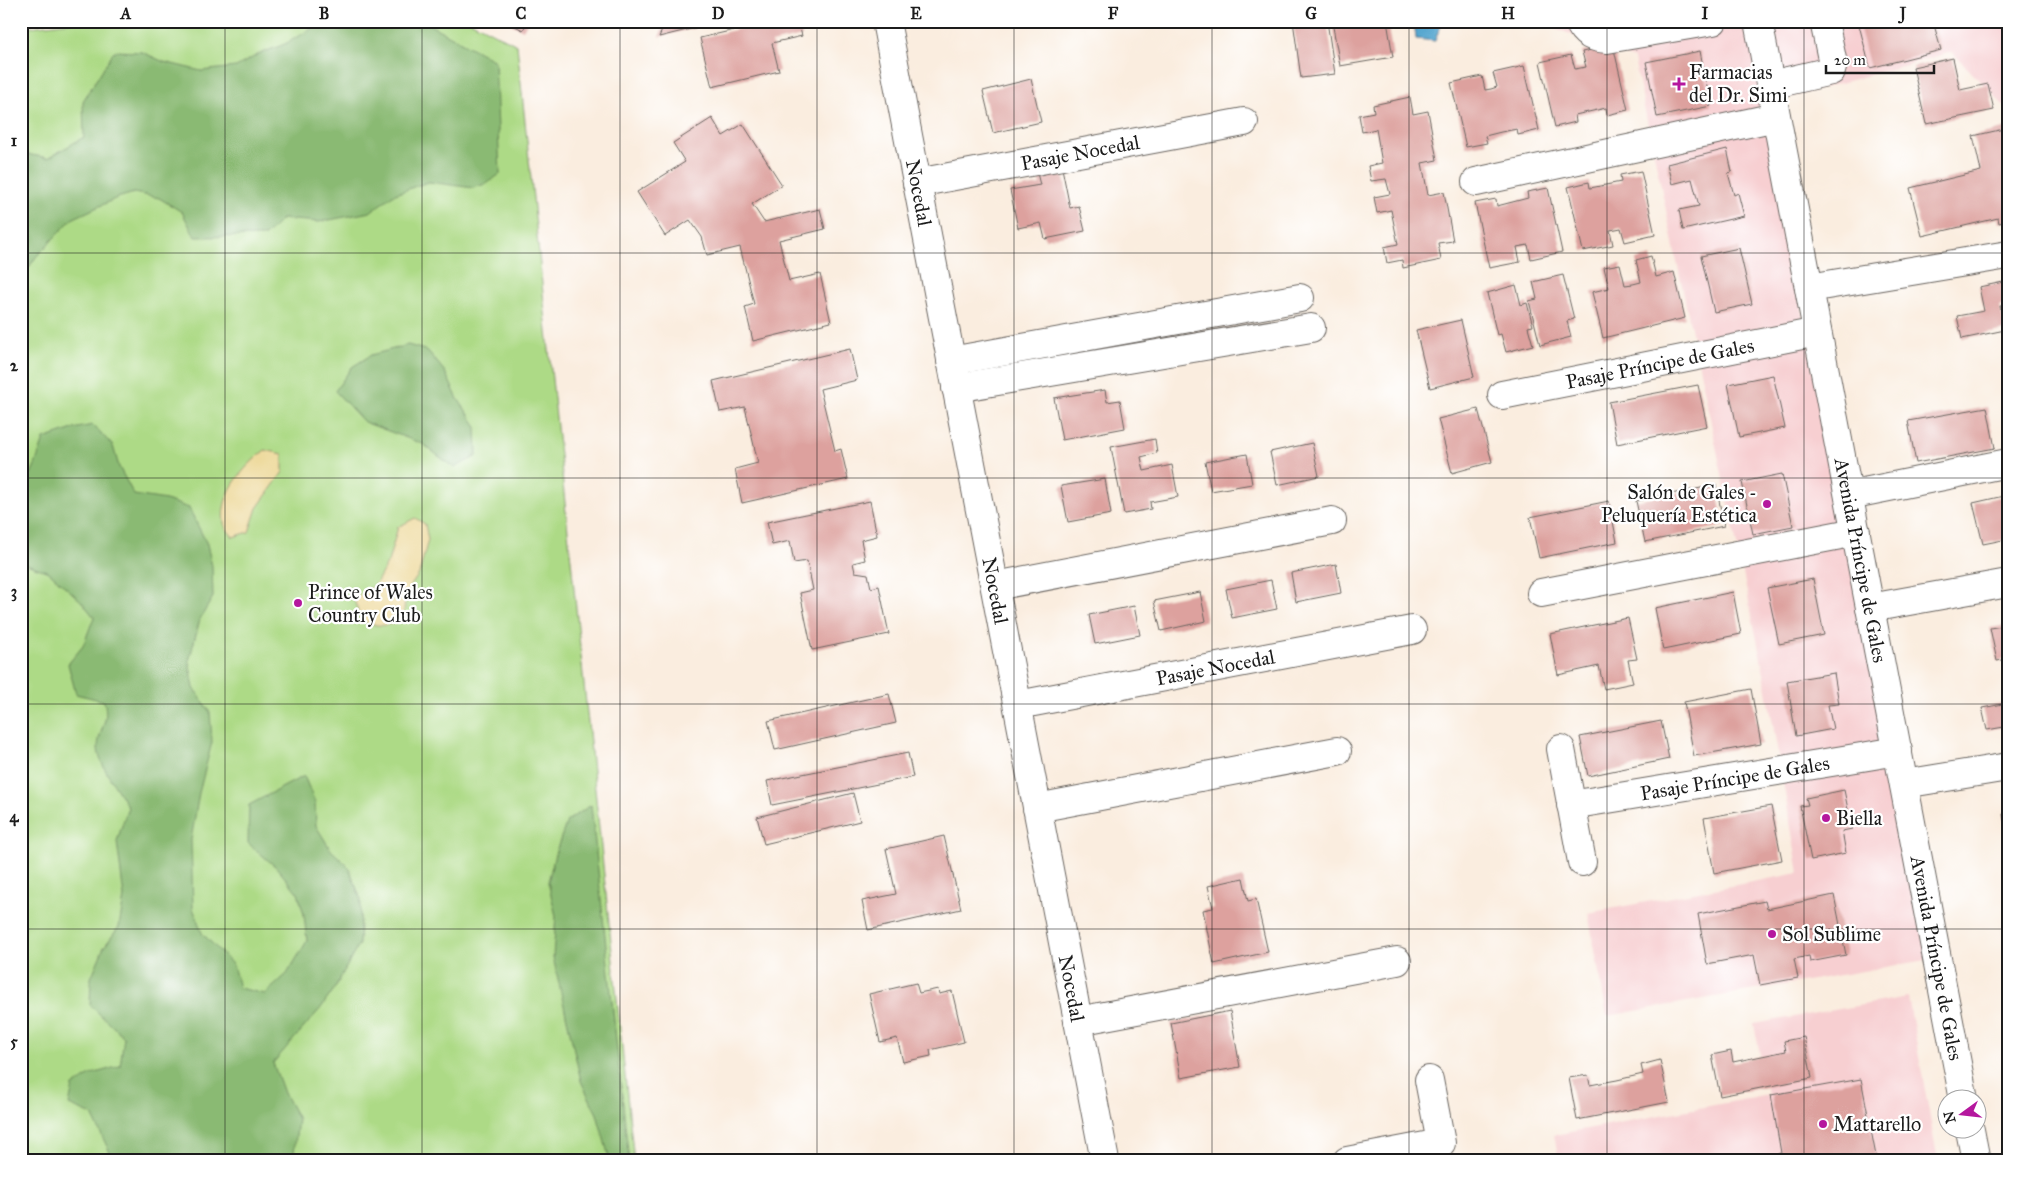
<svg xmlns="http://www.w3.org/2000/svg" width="2029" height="1182" viewBox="0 0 2029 1182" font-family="'IM FELL Great Primer',serif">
<rect width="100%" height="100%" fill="#fff"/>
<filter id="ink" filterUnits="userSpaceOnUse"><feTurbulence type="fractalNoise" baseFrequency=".02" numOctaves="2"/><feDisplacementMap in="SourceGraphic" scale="10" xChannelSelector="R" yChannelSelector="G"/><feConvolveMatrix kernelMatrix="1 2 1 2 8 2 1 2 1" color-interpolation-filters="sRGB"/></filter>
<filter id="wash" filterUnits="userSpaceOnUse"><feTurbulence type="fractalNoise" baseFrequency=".0096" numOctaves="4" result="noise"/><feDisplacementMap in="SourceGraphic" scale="20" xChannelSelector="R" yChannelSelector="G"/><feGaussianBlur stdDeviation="1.12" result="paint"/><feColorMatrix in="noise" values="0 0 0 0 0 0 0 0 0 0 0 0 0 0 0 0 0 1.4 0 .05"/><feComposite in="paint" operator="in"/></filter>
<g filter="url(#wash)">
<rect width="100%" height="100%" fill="#faeddf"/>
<!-- built -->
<g fill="#f7cfd1">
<polygon points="1537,21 2008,21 2008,110 1952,52 1762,105 1931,959 1607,1016 1588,913 1799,873 1763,668 1634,59"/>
<polygon points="1908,997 1938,1161 1559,1161 1554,1135 1768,1095 1754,1024"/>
</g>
<!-- green -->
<polygon fill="#adda86" stroke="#647b51" points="80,21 470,21 517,45 634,1161 21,1161 21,28"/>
<!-- forest -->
<g fill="#8aba73" stroke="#536b48">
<polygon points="325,21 423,21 495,61 500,174 488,183 474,188 429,182 416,186 393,195 370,212 319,222 282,219 265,236 195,237 182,212 159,198 134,193 117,198 72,219 36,257 23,276 21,276 21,153 48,158 84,137 83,101 114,51 142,52 164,62 201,71 236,67 259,54 285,44"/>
<polygon points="408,345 428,351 445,372 458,399 476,425 477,456 454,468 423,444 364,422 335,391 352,367 371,355"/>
<path d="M93 425 113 446 119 467 134 495 166 500 189 508 207 544 212 566 213 597 200 619 189 661 194 688 210 712 212 742 199 793 191 840 193 908 202 933 233 965 239 988 265 994 287 974 307 941 304 915 298 893 276 867 248 843 249 805 304 776 315 802 316 826 331 850 349 867 361 900 359 944 333 991 321 1008 273 1063 284 1093 298 1119 293 1161H114L92 1115 69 1105 73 1086 92 1074 120 1066 124 1037 90 1005 91 978 104 947 119 927 124 897 117 841 128 807C119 791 98 765 98 747 99 728 110 722 104 701L76 694 68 664 83 646 94 617 81 601 49 572 26 564 21 567V496L35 465 44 439 73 429Z"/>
<polygon points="591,805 629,1161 610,1161 597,1114 581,1081 553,957 556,916 548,882 555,854 567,821"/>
</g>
<!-- sand -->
<g fill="#eeda9e" stroke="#857b5d">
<path d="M265 450 283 454V472L257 508 249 532 233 537C230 533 225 528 224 523 219 494 244 467 265 450Z"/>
<path d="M415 518 425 524 428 540 419 574 410 587 405 601 403 620C386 627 379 627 361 621L354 599 375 585 388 562 398 527Z"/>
</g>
<!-- water -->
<polygon fill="#54a6cf" stroke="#386176" points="1414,21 1442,21 1435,41 1416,39"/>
<g id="blocks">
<!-- building -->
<g fill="#dda19e">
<polygon points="505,21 528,21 523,30"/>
<polygon points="666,21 698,21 695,28 659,37"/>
<polygon points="755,21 798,21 802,36 772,43 779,71 712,87 700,38 756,25"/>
<polygon points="1293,21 1327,21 1335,74 1301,78"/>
<polygon points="1332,21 1387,21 1393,57 1340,66"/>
<polygon points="1858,21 1933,21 1941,50 1870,68"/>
<polygon points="1613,45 1628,110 1607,115 1606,108 1575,115 1576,122 1555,127 1540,62 1571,55 1575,69 1586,67 1582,52"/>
<polygon points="1700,51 1711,106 1657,117 1646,62"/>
<polygon points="1953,58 1960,90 1988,84 1994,110 1926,124 1913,67"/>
<polygon points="1524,66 1539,130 1518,135 1517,129 1501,132 1485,136 1487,143 1466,147 1451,83 1482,76 1485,90 1491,89 1497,87 1493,73"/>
<polygon points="1031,79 1041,122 993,133 983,91"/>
<polygon points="1410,97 1413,114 1428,111 1437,160 1422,163 1428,195 1444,192 1453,241 1438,243 1441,260 1403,268 1402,260 1387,263 1384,247 1398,244 1391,210 1377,213 1374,197 1390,194 1386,179 1371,181 1368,166 1382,163 1376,129 1362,132 1359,115 1374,112 1373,105"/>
<polygon points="712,118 723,136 743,124 782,185 752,204 764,222 820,209 825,229 779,240 789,281 820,274 831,322 753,341 745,307 754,304 740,247 707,255 702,237 690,220 665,236 637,192 685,162 673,143"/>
<polygon points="2008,128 2008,221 1999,223 1998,218 1922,236 1910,188 1981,171 1973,136"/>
<polygon points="1727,149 1732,172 1728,173 1734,195 1738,193 1744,216 1683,230 1679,210 1699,206 1692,179 1672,184 1667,164"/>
<polygon points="1062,168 1070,208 1079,206 1085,231 1045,239 1041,223 1018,228 1010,190 1040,185 1037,173"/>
<polygon points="1641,171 1655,235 1625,242 1621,228 1616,229 1610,230 1613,245 1583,251 1568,187 1589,182 1590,188 1621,182 1620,175"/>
<polygon points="1548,188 1562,252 1531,259 1528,245 1517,247 1520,262 1489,268 1475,203 1496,199 1497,206 1528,198 1527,192"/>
<polygon points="1739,248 1752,304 1714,312 1701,256"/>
<polygon points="1651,256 1656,277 1674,272 1685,318 1603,338 1592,292 1609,288 1604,267 1620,264 1625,285 1633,284 1641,282 1636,260"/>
<polygon points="1563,275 1574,319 1567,321 1571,337 1540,345 1529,301 1537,299 1533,282"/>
<polygon points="2008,281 2008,305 2000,306 2005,330 1962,339 1957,316 1984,311 1979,287"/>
<polygon points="1516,285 1521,305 1527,303 1533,326 1528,327 1533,345 1506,352 1501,334 1497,335 1487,293"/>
<polygon points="1461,320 1474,377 1430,388 1416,330"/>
<polygon points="850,349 857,380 820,389 835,451 841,449 848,479 742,503 735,469 758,463 745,407 720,412 713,381"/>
<polygon points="1773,375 1785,428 1739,437 1728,384"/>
<polygon points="1698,385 1707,426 1617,444 1609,402"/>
<polygon points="1105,390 1107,402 1120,400 1125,428 1062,440 1054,398"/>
<polygon points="1987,407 1995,448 1916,463 1908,421"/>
<polygon points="1478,409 1492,462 1452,473 1438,419"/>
<polygon points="1155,439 1157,453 1141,457 1144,471 1172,465 1178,497 1150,502 1151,509 1124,514 1111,447"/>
<polygon points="1312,443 1319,476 1277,485 1270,452"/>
<polygon points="1247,454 1252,484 1211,491 1205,462"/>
<polygon points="1782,474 1793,526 1753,534 1742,482"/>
<polygon points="1105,479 1111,514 1068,522 1061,486"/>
<polygon points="1716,485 1724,526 1645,542 1636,501"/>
<polygon points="2008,495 2008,539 1983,544 1973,503"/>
<polygon points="870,501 877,536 861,540 865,560 853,563 855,572 868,574 871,588 879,586 889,634 812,650 800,593 813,590 807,561 794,563 790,541 772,545 767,522"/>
<polygon points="1609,501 1617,542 1539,558 1530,517"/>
<polygon points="1336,564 1341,593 1296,602 1291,573"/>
<polygon points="1813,579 1824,635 1779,644 1767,588"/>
<polygon points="1271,580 1277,609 1232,618 1226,589"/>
<polygon points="1200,592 1206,621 1161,631 1154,601"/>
<polygon points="1733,592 1741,634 1663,650 1655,608"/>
<polygon points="1134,606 1140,635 1095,644 1089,615"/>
<polygon points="1628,618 1637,659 1628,660 1633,683 1604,689 1599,666 1558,675 1550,634"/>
<polygon points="2008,625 2008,659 1997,661 1990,628"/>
<polygon points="1834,673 1839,704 1828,705 1833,729 1796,736 1787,681"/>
<polygon points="1751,689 1761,744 1694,756 1684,702"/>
<polygon points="889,694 896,723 775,750 768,721"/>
<polygon points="2008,703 2008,729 2004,729 2004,727 1987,730 1982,708"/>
<polygon points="1661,721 1669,759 1588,776 1580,737"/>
<polygon points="908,753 913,777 772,805 767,781"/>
<polygon points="1844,790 1852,829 1842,831 1846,853 1811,860 1800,806 1808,805 1806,798"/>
<polygon points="853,793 860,821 764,844 757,817"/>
<polygon points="1771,806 1782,860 1714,873 1704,818"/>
<polygon points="2008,813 2008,836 2007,836 2003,814"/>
<polygon points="944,836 961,909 868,930 862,901 896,894 886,849"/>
<polygon points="1243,878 1248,901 1256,899 1268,952 1214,964 1203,910 1213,908 1208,886"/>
<polygon points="1834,895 1846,955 1810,962 1809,956 1794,959 1798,978 1760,985 1754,955 1707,964 1698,914 1765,901 1767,909"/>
<polygon points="916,983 919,993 938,989 939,994 952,991 964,1042 930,1050 931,1056 903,1062 897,1038 880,1042 869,994"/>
<polygon points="1230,1011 1240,1067 1181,1078 1171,1023"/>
<polygon points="1804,1037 1812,1078 1720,1096 1712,1055 1731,1051 1733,1062 1786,1051 1784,1041"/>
<polygon points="1660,1060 1669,1102 1577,1120 1569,1078 1588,1075 1590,1085 1617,1080 1643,1074 1641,1065"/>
<polygon points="1861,1079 1877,1161 1767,1161 1766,1156 1781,1153 1771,1095"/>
<polygon points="1022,1157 1023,1161 1006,1161 1006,1160"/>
</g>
</g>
</g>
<g filter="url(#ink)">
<use href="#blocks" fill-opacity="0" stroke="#6a6560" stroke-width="1"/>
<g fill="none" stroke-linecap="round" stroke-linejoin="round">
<defs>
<g id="minor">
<path id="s1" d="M886 21 1105 1161"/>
<path d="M1579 21C1583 35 1594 38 1607 39L1713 21"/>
<polyline points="1770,85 1831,71 1833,64 1824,21"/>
<polyline points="1476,182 1776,117"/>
<path id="s2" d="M917 183 1244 122"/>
<polyline points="1809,288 2008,255"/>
<polyline points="951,361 1300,298"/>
<polyline points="956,388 1311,328"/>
<path id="s3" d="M1502 395 1817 332"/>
<polyline points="1849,495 2008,463"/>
<polyline points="995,586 1332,521"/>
<polyline points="1541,593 1856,532"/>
<polyline points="1870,608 2008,583"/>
<path id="s4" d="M1018 705 1412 630"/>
<polyline points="1561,749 1582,862"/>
<polyline points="1904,784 2008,767"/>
<path id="s5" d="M1571 805 1898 751"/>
<polyline points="1037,808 1337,751"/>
<polyline points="1078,1021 1397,961"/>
<polyline points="1347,1161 1441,1143 1429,1080"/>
</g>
<g id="major">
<path id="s6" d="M1758 21 1964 1100"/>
<polyline points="1970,1130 1976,1161"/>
</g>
</defs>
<!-- minor casing -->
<use href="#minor" stroke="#6a6560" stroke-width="30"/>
<!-- major casing -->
<use href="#major" stroke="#6a6560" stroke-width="30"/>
<!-- minor -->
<use href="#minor" stroke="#fff" stroke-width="28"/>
<!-- major -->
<use href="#major" stroke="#fff" stroke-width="28"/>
</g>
</g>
<!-- grid -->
<path fill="none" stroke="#1c1c1c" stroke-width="1" stroke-opacity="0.55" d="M225 21V1161M422 21V1161M620 21V1161M817 21V1161M1014 21V1161M1212 21V1161M1409 21V1161M1607 21V1161M1804 21V1161M21 253H2008M21 478H2008M21 704H2008M21 929H2008"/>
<!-- markers -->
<g fill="#b5179e" stroke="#fff" stroke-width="2">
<path d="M1676.5 76.5h5v5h5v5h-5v5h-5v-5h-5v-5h5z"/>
<circle cx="1767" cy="504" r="5"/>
<circle cx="298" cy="603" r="5"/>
<circle cx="1826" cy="818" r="5"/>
<circle cx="1772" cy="934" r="5"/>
<circle cx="1823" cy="1124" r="5"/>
</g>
<g text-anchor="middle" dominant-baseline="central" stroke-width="4.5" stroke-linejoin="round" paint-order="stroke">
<!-- poi labels -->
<g font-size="20" fill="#1c1c1c" stroke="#fff" text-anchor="start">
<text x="1689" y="72">Farmacias<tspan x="1689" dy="23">del Dr. Simi</tspan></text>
<text x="1757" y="492" text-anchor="end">Salón de Gales -<tspan x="1757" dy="23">Peluquería Estética</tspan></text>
<text x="308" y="592">Prince of Wales<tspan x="308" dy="23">Country Club</tspan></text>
<text x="1836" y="818">Biella</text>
<text x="1782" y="934">Sol Sublime</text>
<text x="1833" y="1124">Mattarello</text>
</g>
<!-- street labels -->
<g font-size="20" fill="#1c1c1c" stroke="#fff">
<text stroke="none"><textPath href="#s2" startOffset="166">Pasaje Nocedal</textPath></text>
<text stroke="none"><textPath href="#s1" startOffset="175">Nocedal</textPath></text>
<text stroke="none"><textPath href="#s3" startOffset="161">Pasaje Príncipe de Gales</textPath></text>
<text stroke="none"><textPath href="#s6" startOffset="549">Avenida Príncipe de Gales</textPath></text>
<text stroke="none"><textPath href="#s1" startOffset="580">Nocedal</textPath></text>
<text stroke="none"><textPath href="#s4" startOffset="201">Pasaje Nocedal</textPath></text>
<text stroke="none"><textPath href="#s5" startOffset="166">Pasaje Príncipe de Gales</textPath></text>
<text stroke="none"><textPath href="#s6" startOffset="954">Avenida Príncipe de Gales</textPath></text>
<text stroke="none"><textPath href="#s1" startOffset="985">Nocedal</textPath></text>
</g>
</g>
<!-- margin -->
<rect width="2029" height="1182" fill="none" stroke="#fff" stroke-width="55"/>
<!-- north arrow -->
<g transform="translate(1962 1114) rotate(255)"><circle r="24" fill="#ffffff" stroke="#a4a4a4"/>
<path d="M0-4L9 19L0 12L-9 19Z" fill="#b5179e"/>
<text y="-8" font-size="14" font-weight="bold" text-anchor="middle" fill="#1c1c1c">N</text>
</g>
<!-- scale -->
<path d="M1826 65v8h108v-8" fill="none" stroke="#1c1c1c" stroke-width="2.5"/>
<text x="1834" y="65" font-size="15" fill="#1c1c1c" stroke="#ffffff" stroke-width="4" paint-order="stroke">20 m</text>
<rect x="28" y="28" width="1974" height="1126" fill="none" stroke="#1c1c1c" stroke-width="2"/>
<g font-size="16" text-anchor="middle" font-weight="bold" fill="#1c1c1c">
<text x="126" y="19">A</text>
<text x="324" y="19">B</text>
<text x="521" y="19">C</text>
<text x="718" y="19">D</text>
<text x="916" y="19">E</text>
<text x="1113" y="19">F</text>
<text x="1311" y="19">G</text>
<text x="1508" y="19">H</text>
<text x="1705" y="19">I</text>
<text x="1903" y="19">J</text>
<text x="14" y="146">1</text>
<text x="14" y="371">2</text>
<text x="14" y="597">3</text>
<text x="14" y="822">4</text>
<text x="14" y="1047">5</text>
</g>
</svg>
